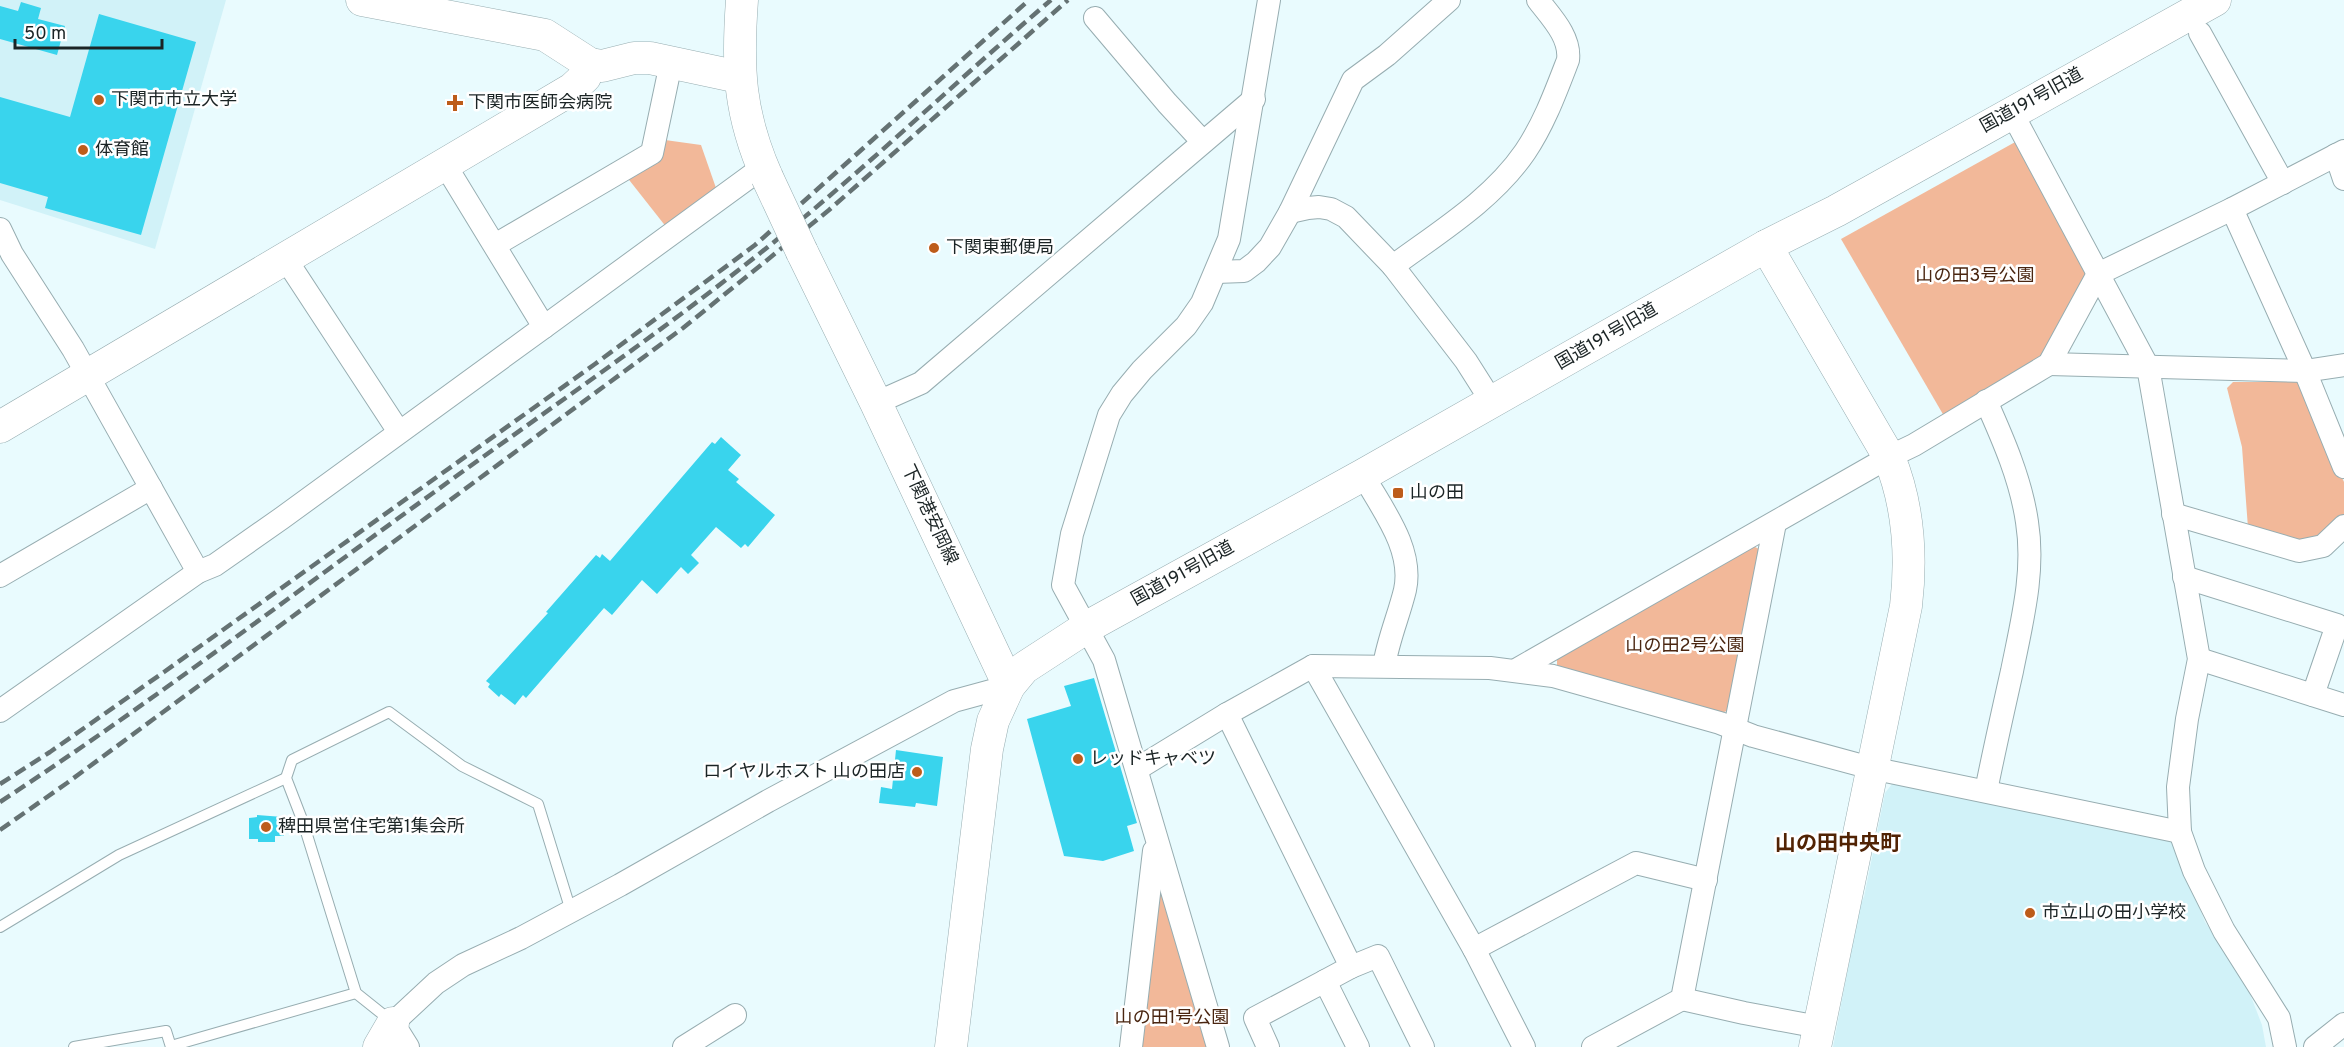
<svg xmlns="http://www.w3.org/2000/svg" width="2344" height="1047" viewBox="0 0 2344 1047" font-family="Overpass,'Noto Sans JP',sans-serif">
<rect width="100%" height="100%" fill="#e9fbfe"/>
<!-- built -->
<g fill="#d1f2f8">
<polygon points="0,0 226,0 155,249 0,200"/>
<polygon points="1892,784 2054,812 2169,840 2176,848 2205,922 2245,981 2262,1025 2266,1047 1833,1047 1860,905 1864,897 1885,793"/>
</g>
<!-- green -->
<g fill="#f2b899">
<polygon points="665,140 701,145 716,188 667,228 626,176"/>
<polygon points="2017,141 2087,271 2039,362 1944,416 1841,239"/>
<polygon points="2233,382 2299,382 2344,482 2344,515 2330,529 2303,542 2248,528 2242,447 2227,388"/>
<polygon points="1751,545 1761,550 1729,710 1719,714 1557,667 1557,657"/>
<polygon points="1158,890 1163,891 1210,1047 1139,1047"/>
</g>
<!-- building -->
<g fill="#39d4ed">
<polygon points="21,2 41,8 38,19 65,26 57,55 0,39 0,6 18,11"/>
<polygon points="99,14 196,42 141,235 45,208 48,197 0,183 0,97 70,117"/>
<polygon points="721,437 741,455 728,470 739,479 736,482 775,515 748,547 745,544 741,548 716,527 691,555 699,563 688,574 681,567 657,594 642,580 612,615 604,608 526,698 523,695 515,705 501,694 499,697 488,687 490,684 486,681 548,613 546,612 596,555 600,558 602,554 610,561 712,442 715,444"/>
<polygon points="1094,678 1137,823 1127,826 1134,851 1103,861 1064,856 1027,719 1071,706 1064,686"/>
<polygon points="896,750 943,757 937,806 916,803 915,807 879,803 881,787 892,789"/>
<polygon points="257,815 283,817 284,836 275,836 275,842 258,842 258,839 249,839 249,818 257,817"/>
</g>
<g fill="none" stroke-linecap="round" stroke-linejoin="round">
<defs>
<g id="lane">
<polyline points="0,927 119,855 286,778"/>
<polyline points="391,1021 356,993 303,822 286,778 292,760 389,712 462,766 538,804 571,911"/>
<polyline points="171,1046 356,993"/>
<polyline points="74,1047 166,1031 171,1047"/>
</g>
<g id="street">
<polyline points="1095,18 1167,103 1203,142"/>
<polyline points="2200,33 2283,183"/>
<polyline points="2012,113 2148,367 2199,659 2187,719 2178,787 2180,832 2194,871 2224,931 2279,1018 2285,1047"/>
<polyline points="2336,155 2344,179"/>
<polyline points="2232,209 2305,371 2344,467"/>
<polyline points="1290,212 1308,208 1319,207 1331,209 1346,217 1393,266 1466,361 1492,402"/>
<polyline points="0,229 12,254 73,349 198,572"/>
<polyline points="495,245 652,153 671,63"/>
<polyline points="285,258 399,432"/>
<path d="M1393 266C1439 232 1492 200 1525 152 1544 124 1556 91 1568 60 1571 37 1551 17 1538 0"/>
<polyline points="1216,272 1244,271 1256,262 1270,247 1290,212 1353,80 1387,55 1449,0"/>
<polyline points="544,327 763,167"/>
<polyline points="2049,364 2305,371 2344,365"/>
<polyline points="876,403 921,383 1254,99"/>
<path d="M1363 475C1382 509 1414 549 1405 590 1399 615 1388 640 1384 666"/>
<polyline points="2173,514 2299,551 2323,546 2344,526"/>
<polyline points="0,576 151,488"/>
<polyline points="2184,577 2337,625 2313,695"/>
<polyline points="2199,659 2344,705"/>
<polyline points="1313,666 1474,949 1524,1047"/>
<polyline points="1516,670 1889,457 1914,445 2049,364 2098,274 2232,209 2344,151"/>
<polyline points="0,711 198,572 215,565 282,518 544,327 444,163"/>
<polyline points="1227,714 1351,967 1325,981"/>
<polyline points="1137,769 1227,714 1313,666 1490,668 1553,676 1720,723 1753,736 1871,768 2180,832"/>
<path d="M1986 791C1994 751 2003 711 2012 671 2022 621 2035 572 2027 522 2021 480 2003 439 1986 401"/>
<polyline points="1474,949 1636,863 1706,880"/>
<polyline points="1351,967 1378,956 1423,1047"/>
<polyline points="1682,999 1744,1013 1819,1027"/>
<polyline points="408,1047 393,1023 436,983 463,965 521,938 620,885 768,801 954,701 1009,686"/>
<polyline points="684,1047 735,1015"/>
<polyline points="1131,1047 1154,851"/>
<polyline points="1218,1047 1104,660 1063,585 1072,534 1109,415 1122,394 1142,370 1186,326 1202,303 1229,239 1269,0"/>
<polyline points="1268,1047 1255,1018 1325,981 1358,1047"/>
<polyline points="1593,1047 1682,999 1775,523"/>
<polyline points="2315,1047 2344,1024"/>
</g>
<g id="secondary">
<polyline points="362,0 545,35 590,64 602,66 634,58 650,58 739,77"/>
<path d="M742 0C737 68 739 114 767 177"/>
<path d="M1766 246 1889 457C1909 506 1912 555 1906 606L1815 1047"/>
<polyline points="802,252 876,403 1009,686"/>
<polyline points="0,427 572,89 585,77 590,64"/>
<polyline points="379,1047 393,1023"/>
<polyline points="951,1047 987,749 993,721 1009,686 1024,668 1087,627 1363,475 1766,246 1836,211 2215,0"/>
</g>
</defs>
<!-- lane casing -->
<use href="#lane" stroke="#97adb1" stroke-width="12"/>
<!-- street casing -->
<use href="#street" stroke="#97adb1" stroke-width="24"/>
<!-- secondary casing -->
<use href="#secondary" stroke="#97adb1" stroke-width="33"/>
<!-- lane -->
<use href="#lane" stroke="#fff" stroke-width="10"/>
<!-- street -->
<use href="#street" stroke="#fff" stroke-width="22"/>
<!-- secondary -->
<use href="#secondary" stroke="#fff" stroke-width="32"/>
<!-- rail -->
<g stroke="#657273" stroke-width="4.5" stroke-dasharray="12 6" stroke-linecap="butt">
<polyline points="0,784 50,752 164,672 595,364 755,245 1029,0"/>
<path d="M0 802C148 705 289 597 433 493 565 397 702 305 827 198 902 134 975 65 1051 0"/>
<polyline points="0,830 67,783 683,328 829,210 1068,0"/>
</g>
<defs>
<polyline id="secondary-bridge" points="767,177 802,252"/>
</defs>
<!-- secondary-bridge casing -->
<use href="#secondary-bridge" stroke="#97adb1" stroke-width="33" stroke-linecap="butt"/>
<!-- secondary-bridge -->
<use href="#secondary-bridge" stroke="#fff" stroke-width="32"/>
</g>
<!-- markers -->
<g fill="#bd5c1a" stroke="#fff" stroke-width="2">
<circle cx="99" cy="100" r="6"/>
<path d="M452 94h6v6h6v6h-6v6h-6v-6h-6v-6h6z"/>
<circle cx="83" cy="150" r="6"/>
<circle cx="934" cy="248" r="6"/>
<rect x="1392" y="487" width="12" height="12" rx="3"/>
<circle cx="1078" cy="759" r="6"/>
<circle cx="917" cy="772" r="6"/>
<circle cx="266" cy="827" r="6"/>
<circle cx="2030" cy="913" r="6"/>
</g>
<g text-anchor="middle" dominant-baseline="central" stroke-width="5" stroke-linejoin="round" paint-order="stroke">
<!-- poi labels -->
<g font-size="18" fill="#1b2425" stroke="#fff" text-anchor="start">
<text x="111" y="100">下関市市立大学</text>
<text x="468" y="103">下関市医師会病院</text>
<text x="95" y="150">体育館</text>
<text x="946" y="248">下関東郵便局</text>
<text x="1410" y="493">山の田</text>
<text x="1090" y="759">レッドキャベツ</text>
<text x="905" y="772" text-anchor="end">ロイヤルホスト 山の田店</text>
<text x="278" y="827">稗田県営住宅第1集会所</text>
<text x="2042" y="913">市立山の田小学校</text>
</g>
<!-- street labels -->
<g font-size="18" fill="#1b2425" stroke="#fff">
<text transform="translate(2032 101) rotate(-29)">国道191号旧道</text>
<text transform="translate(1607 337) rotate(-30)">国道191号旧道</text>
<text transform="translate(929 515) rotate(65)">下関港安岡線</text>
<text transform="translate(1183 574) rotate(-29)">国道191号旧道</text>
</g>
<!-- park labels -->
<g font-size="18" fill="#4a2611" stroke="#fff">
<text x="1975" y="276">山の田3号公園</text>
<text x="1685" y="646">山の田2号公園</text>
<text x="1172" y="1018">山の田1号公園</text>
</g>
<!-- quarter labels -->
<g font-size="21" font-weight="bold" fill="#512304" stroke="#fff">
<text x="1838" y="844">山の田中央町</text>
</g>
</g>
<!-- scale -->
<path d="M15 39v9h147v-9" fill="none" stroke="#1b2425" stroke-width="3"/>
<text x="24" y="39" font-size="18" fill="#1b2425" stroke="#ffffff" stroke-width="4.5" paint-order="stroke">50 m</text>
</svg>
